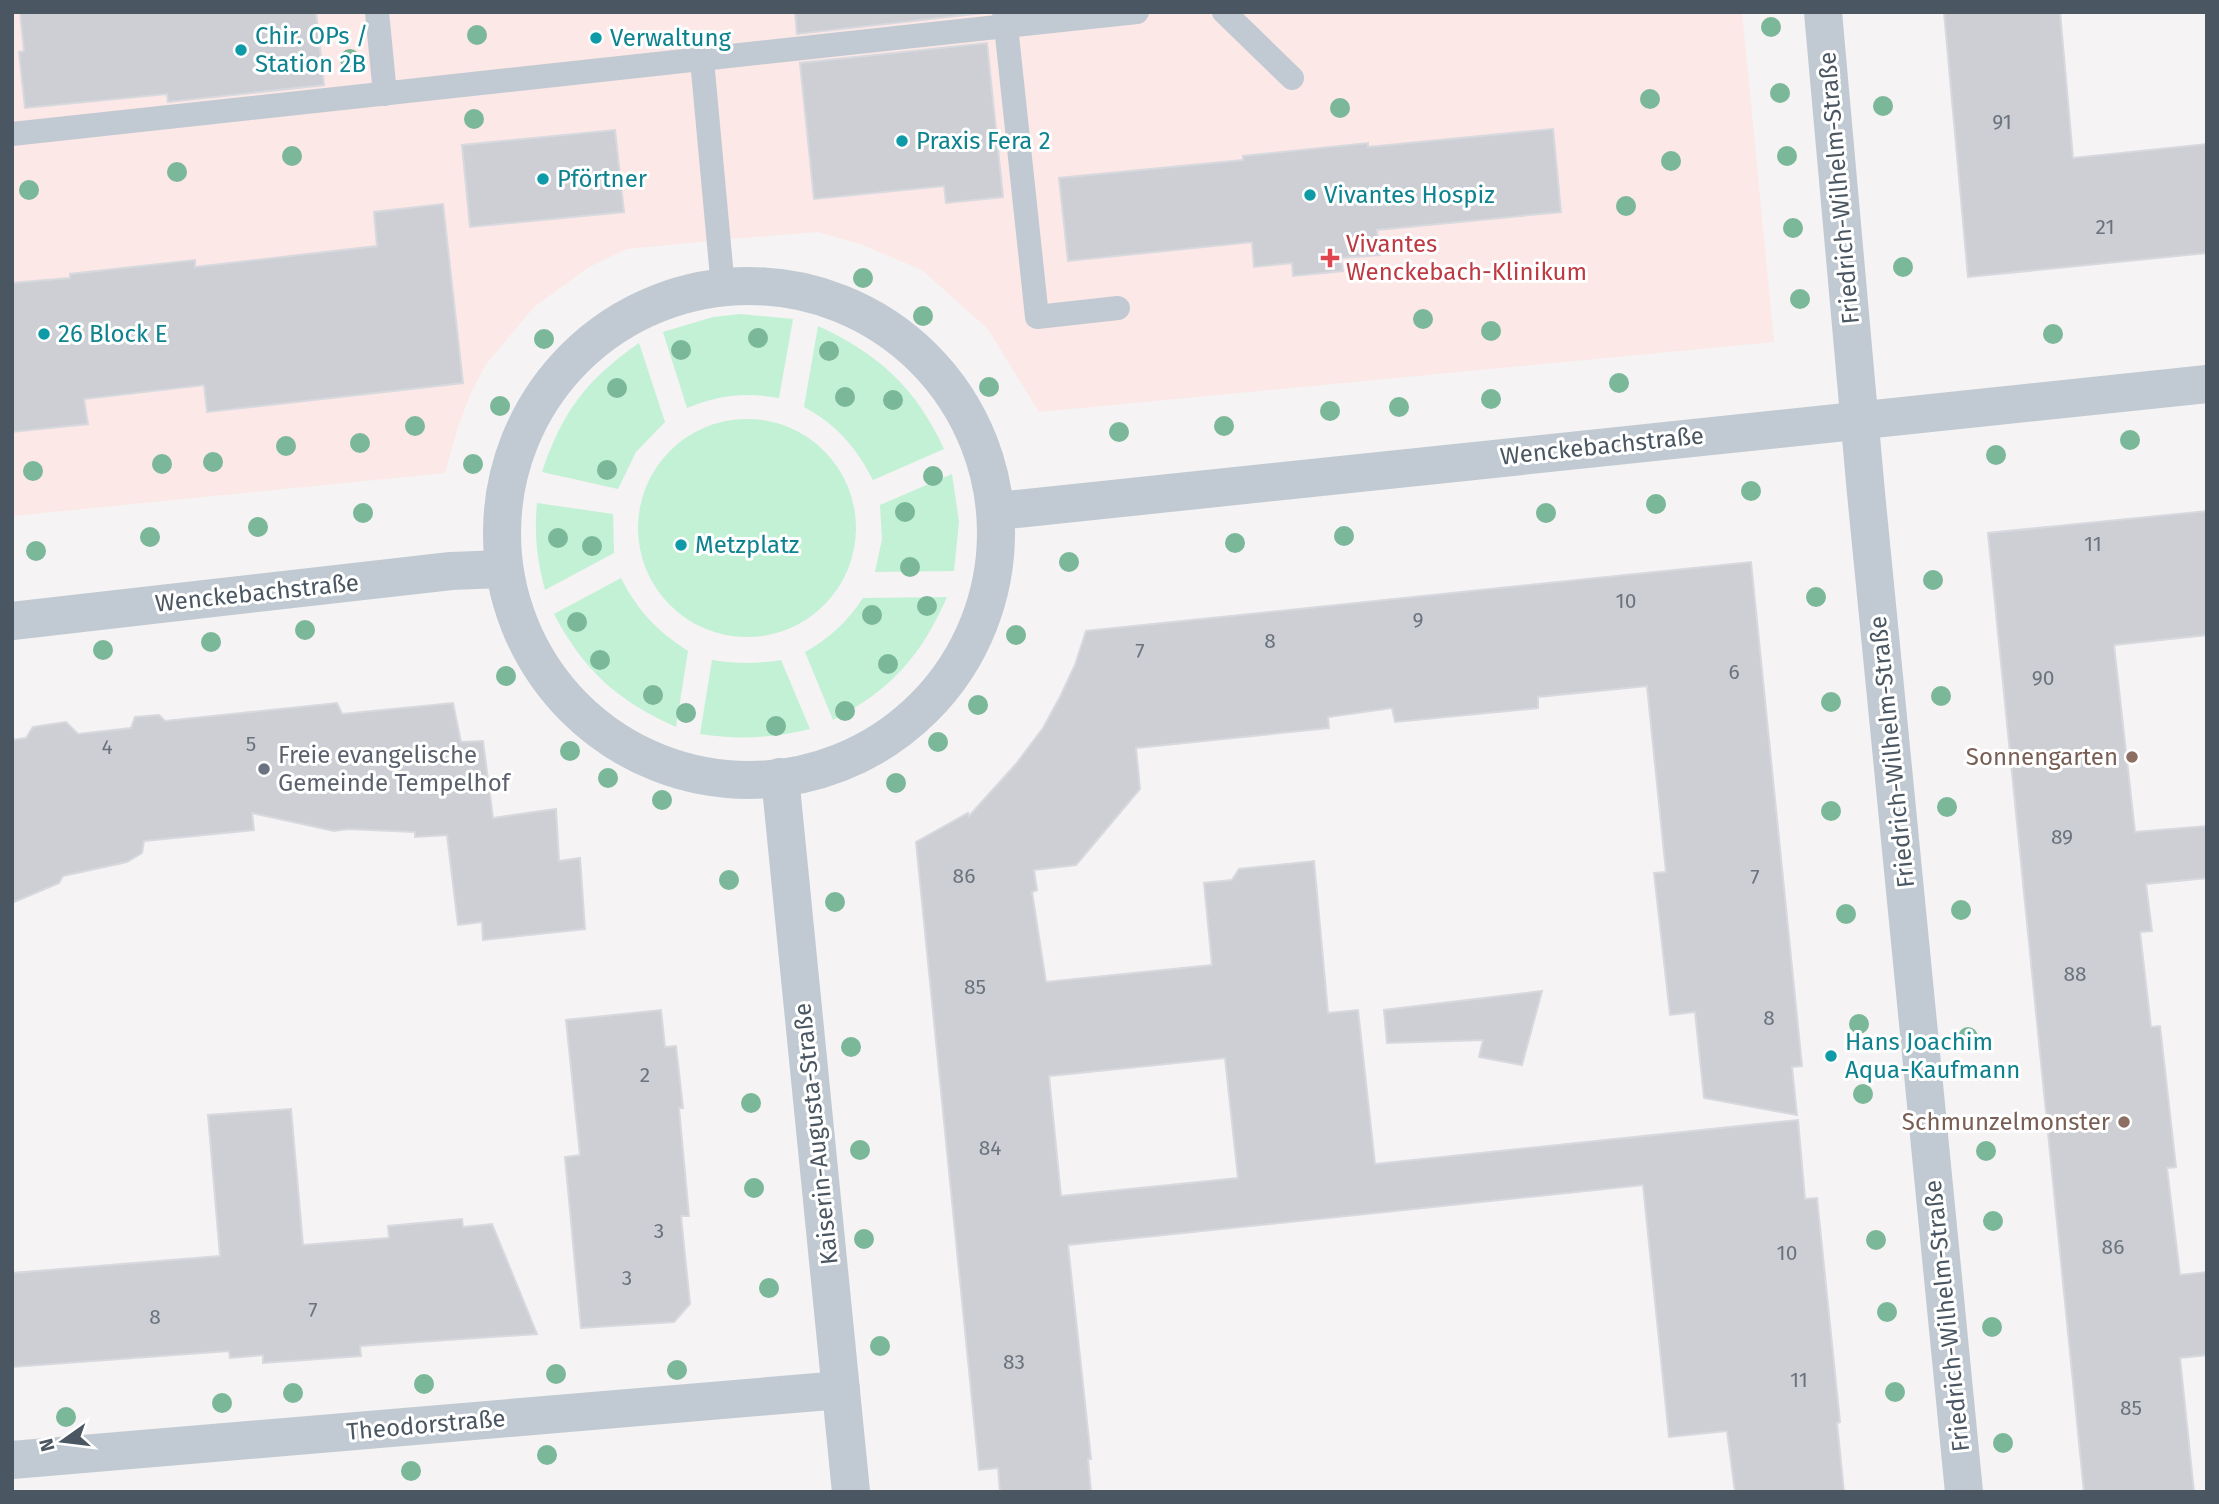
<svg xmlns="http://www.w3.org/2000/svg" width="2219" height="1504" viewBox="0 0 2219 1504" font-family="'Fira Sans',sans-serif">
<rect width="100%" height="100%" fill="#f5f3f3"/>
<!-- medical -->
<polygon fill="#fce8e6" points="12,12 1742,12 1774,342 1039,412 988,329 922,270 860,244 817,232 730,239 627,249 589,267 534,307 487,363 471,392 457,430 445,473 12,516"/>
<!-- green -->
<g fill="#c3f1d5">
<path d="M740 314 793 319 779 398C746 392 719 395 687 408L663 332 713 317Z"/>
<path d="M818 326C879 354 916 388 944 449L873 480C856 447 837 425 804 407Z"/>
<path d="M639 343 665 422 636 452 618 489 542 472C562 412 587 379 639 343Z"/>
<circle cx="747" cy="528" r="109"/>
<polygon points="952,474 959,522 954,571 875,572 882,539 880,505"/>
<path d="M537 503 613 514 614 553 545 590C537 560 534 534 537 503Z"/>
<path d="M621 578C637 610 657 631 688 651L676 727C618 701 584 671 554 614Z"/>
<path d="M947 597C921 656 891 690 833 720L805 652C830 638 847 622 863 598Z"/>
<path d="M712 660C736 664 757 664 781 660L810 729C773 738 739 740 700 734Z"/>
</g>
<!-- building -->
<g fill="#cdcfd5" stroke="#d7d9de" stroke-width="2" fill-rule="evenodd">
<polygon points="20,12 316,12 324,85 168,102 167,94 25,108 19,52 24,51"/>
<polygon points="795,12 983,12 984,13 797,34"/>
<polygon points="1944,12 2060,12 2073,158 2207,144 2207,253 1968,277"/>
<polygon points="987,43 1003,197 946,203 944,186 814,199 800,63"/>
<polygon points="1553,129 1561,212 1377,230 1380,255 1341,258 1343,271 1293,276 1292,263 1254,267 1252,242 1068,261 1059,178 1243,160 1243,156 1368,143 1368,147"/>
<polygon points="615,130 624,212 470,227 462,145"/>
<polygon points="443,204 463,383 207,412 204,385 84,399 88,424 12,432 12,283 70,278 70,274 195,260 195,267 377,246 374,212"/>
<polygon points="2207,511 2207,635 2114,645 2135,832 2207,826 2207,878 2146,884 2152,931 2140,932 2151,1027 2160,1026 2176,1167 2167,1168 2180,1275 2207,1272 2207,1355 2180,1358 2194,1492 2084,1492 1988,533"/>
<path d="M1751 562 1802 1066 1792 1067 1797 1115 1704 1098 1695 1012 1670 1015 1654 873 1666 872 1647 686 1538 697V708L1395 722 1392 708 1328 717 1329 728 1136 748 1140 789 1076 865 1034 870 1037 890 1032 892 1046 982 1212 965 1204 883 1232 880 1239 869 1314 861 1328 1013 1358 1010 1375 1164 1798 1120 1805 1199 1817 1198 1840 1422 1837 1423 1844 1492H1735L1727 1431 1669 1437 1643 1185 1068 1245 1091 1459H1088L1091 1492H1000L998 1468 979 1470 916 842 968 813 969 816 1016 764 1043 728 1060 697 1075 665 1086 631ZM1225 1058 1238 1178 1061 1196 1049 1076Z"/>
<polygon points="337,703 342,714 453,703 461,742 483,741 493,818 556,809 559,861 580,858 585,929 483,940 482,922 458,925 447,835 415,837 415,832 348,829 334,831 252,813 254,830 144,841 142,853 127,862 63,876 59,883 12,903 12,740 26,738 33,727 66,722 78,734 131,728 135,717 159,715 165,721"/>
<polygon points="1542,991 1522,1065 1479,1057 1483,1040 1387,1043 1384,1010"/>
<polygon points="661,1010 665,1047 676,1046 683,1108 679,1108 689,1216 681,1216 690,1304 674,1322 581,1328 565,1157 580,1155 566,1020"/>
<polygon points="291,1109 303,1245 389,1238 388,1226 462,1219 463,1227 492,1224 537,1334 360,1346 361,1356 263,1363 263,1355 230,1358 229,1351 12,1367 12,1273 220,1256 208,1115"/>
</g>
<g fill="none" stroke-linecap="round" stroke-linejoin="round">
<!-- service -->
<g stroke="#c1cad2" stroke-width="24">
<polyline points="377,12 385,94"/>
<polyline points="1224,12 1292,78"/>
<polyline points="702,60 723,288"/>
<polyline points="12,134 1006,26 1004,12"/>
<polyline points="1118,308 1037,317 1006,26 1137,12"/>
</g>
<!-- minor -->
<g stroke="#c1cad2" stroke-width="38">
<polyline points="1823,12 1866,493 1964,1492"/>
<circle cx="749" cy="533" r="247"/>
<polyline points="998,511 2207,384"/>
<polyline points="12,621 451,571 502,569"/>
<polyline points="780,777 851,1492"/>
<polyline points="12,1460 841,1390"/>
</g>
</g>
<!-- trees -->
<g fill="#7bb799">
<circle cx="1771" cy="27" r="10"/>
<circle cx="477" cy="35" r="10"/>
<circle cx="350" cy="59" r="10"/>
<circle cx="1780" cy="93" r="10"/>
<circle cx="1650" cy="99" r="10"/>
<circle cx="1883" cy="106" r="10"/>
<circle cx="1340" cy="108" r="10"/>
<circle cx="474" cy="119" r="10"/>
<circle cx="292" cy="156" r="10"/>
<circle cx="1787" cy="156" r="10"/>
<circle cx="1671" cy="161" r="10"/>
<circle cx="177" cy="172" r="10"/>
<circle cx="29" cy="190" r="10"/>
<circle cx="1626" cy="206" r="10"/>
<circle cx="1793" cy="228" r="10"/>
<circle cx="1903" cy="267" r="10"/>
<circle cx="863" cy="278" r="10"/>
<circle cx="1800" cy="299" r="10"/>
<circle cx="923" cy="316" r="10"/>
<circle cx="1423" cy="319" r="10"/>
<circle cx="1491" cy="331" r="10"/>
<circle cx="2053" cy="334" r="10"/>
<circle cx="758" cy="338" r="10"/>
<circle cx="544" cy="339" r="10"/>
<circle cx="681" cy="350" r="10"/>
<circle cx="829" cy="351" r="10"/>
<circle cx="1619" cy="383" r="10"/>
<circle cx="989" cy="387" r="10"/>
<circle cx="617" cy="388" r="10"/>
<circle cx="845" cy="397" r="10"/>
<circle cx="1491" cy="399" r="10"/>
<circle cx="893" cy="400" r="10"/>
<circle cx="500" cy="406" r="10"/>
<circle cx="1399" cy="407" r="10"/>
<circle cx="1330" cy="411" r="10"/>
<circle cx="415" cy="426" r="10"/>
<circle cx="1224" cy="426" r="10"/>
<circle cx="1119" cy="432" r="10"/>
<circle cx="2130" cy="440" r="10"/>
<circle cx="360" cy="443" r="10"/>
<circle cx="286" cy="446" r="10"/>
<circle cx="1996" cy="455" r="10"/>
<circle cx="213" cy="462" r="10"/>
<circle cx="162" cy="464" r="10"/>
<circle cx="473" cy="464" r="10"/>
<circle cx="607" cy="470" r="10"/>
<circle cx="33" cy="471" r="10"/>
<circle cx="933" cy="476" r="10"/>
<circle cx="1751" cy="491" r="10"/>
<circle cx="1656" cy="504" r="10"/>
<circle cx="905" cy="512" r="10"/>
<circle cx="363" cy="513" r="10"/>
<circle cx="1546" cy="513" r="10"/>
<circle cx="258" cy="527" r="10"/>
<circle cx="1344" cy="536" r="10"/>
<circle cx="150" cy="537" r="10"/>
<circle cx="558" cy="538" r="10"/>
<circle cx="1235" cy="543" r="10"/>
<circle cx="592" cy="546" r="10"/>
<circle cx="36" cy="551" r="10"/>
<circle cx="1069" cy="562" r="10"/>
<circle cx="910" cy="567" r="10"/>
<circle cx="1933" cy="580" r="10"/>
<circle cx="1816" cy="597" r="10"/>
<circle cx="927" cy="606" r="10"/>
<circle cx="872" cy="615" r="10"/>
<circle cx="577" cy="622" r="10"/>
<circle cx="305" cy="630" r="10"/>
<circle cx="1016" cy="635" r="10"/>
<circle cx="211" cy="642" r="10"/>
<circle cx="103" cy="650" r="10"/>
<circle cx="600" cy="660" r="10"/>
<circle cx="888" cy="664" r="10"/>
<circle cx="506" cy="676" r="10"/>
<circle cx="653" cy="695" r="10"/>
<circle cx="1941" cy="696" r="10"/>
<circle cx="1831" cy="702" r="10"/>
<circle cx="978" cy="705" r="10"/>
<circle cx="845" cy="711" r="10"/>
<circle cx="686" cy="713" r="10"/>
<circle cx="776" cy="726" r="10"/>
<circle cx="938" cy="742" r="10"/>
<circle cx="570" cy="751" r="10"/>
<circle cx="608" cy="778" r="10"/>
<circle cx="896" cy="783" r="10"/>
<circle cx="662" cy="800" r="10"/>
<circle cx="1947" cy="807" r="10"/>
<circle cx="1831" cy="811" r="10"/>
<circle cx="729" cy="880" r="10"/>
<circle cx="835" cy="902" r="10"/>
<circle cx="1961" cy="910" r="10"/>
<circle cx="1846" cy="914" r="10"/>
<circle cx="1859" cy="1024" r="10"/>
<circle cx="1968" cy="1037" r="10"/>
<circle cx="851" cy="1047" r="10"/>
<circle cx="1863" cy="1094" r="10"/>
<circle cx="751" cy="1103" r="10"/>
<circle cx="860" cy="1150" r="10"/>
<circle cx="1986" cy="1151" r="10"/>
<circle cx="754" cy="1188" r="10"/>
<circle cx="1993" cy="1221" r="10"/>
<circle cx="864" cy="1239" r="10"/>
<circle cx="1876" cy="1240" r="10"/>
<circle cx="769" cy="1288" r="10"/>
<circle cx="1887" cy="1312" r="10"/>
<circle cx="1992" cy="1327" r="10"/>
<circle cx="880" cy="1346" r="10"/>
<circle cx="677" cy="1370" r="10"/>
<circle cx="556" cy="1374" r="10"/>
<circle cx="424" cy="1384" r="10"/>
<circle cx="1895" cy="1392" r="10"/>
<circle cx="293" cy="1393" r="10"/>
<circle cx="222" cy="1403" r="10"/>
<circle cx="66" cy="1417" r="10"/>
<circle cx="2003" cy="1443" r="10"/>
<circle cx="547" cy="1455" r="10"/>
<circle cx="411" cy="1471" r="10"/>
</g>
<!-- markers -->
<g fill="#0f9aa8" stroke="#fff" stroke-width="2.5">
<circle cx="596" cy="38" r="7"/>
<circle cx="241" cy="50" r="7"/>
<circle cx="902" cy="141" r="7"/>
<circle cx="543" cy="179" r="7"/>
<circle cx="1310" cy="195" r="7"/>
<circle cx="44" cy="334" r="7"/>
<circle cx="681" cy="545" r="7"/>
<circle cx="1831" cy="1056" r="7"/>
</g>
<path fill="#e0444e" stroke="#fff" stroke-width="2.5" d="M1326.5 247.5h7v7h7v7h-7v7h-7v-7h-7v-7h7z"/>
<g fill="#8d6e63" stroke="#fff" stroke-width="2.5">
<circle cx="2132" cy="757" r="7"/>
<circle cx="2124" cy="1122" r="7"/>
</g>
<circle fill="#6b7280" stroke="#fff" stroke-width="2.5" cx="264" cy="769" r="7"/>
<g text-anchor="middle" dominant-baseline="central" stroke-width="6" stroke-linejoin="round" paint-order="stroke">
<!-- number labels -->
<g font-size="21" fill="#6b747e">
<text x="2002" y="122">91</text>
<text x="2105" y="227">21</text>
<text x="2093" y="544">11</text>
<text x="1626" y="601">10</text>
<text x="1418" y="620">9</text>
<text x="1270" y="641">8</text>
<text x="1140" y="651">7</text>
<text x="1734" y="672">6</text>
<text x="2043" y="678">90</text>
<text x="251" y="744">5</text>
<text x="107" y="747">4</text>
<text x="2062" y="837">89</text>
<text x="964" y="876">86</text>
<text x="1755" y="877">7</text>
<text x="2075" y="974">88</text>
<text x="975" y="987">85</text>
<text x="1769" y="1018">8</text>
<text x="645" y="1075">2</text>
<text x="990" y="1148">84</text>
<text x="659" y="1231">3</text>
<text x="2113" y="1247">86</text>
<text x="1787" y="1253">10</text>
<text x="627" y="1278">3</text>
<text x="313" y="1310">7</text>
<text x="155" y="1317">8</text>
<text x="1014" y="1362">83</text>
<text x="1799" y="1380">11</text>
<text x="2131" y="1408">85</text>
</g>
<!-- culture labels -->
<g font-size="24" fill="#0d838f" stroke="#fff" text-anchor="start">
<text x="255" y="36">Chir. OPs /<tspan x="255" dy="28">Station 2B</tspan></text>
<text x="610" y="38">Verwaltung</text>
<text x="916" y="141">Praxis Fera 2</text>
<text x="557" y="179">Pförtner</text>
<text x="1324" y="195">Vivantes Hospiz</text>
<text x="58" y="334">26 Block E</text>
<text x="695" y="545">Metzplatz</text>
<text x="1845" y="1042">Hans Joachim<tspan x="1845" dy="28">Aqua-Kaufmann</tspan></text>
</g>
<!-- street labels -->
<g font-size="24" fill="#4a5661" stroke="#fff">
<text transform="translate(1839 188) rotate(-95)">Friedrich-Wilhelm-Straße</text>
<text transform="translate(1602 446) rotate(-6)">Wenckebachstraße</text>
<text transform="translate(257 593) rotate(-6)">Wenckebachstraße</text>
<text transform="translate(1892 752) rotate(-96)">Friedrich-Wilhelm-Straße</text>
<text transform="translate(816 1134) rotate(-96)">Kaiserin-Augusta-Straße</text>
<text transform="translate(1947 1316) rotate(-96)">Friedrich-Wilhelm-Straße</text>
<text transform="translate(426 1425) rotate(-5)">Theodorstraße</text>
</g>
<!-- health labels -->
<g font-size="24" fill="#be3a42" stroke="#fff" text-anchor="start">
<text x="1346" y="244">Vivantes<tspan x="1346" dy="28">Wenckebach-Klinikum</tspan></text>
</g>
<!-- worship labels -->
<g font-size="24" fill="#5b616d" stroke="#fff" text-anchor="start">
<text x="278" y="755">Freie evangelische<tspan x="278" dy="28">Gemeinde Tempelhof</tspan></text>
</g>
<!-- education labels -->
<g font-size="24" fill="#785e54" stroke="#fff" text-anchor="end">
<text x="2118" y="757">Sonnengarten</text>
<text x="2110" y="1122">Schmunzelmonster</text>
</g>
</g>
<!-- border -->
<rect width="2219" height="1504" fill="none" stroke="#4a5661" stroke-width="28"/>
<!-- north arrow -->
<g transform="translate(63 1441) rotate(256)" stroke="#ffffff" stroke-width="5" paint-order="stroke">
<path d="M0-5L12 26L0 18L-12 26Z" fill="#4a5661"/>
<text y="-10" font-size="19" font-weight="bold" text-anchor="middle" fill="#4a5661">N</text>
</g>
</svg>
